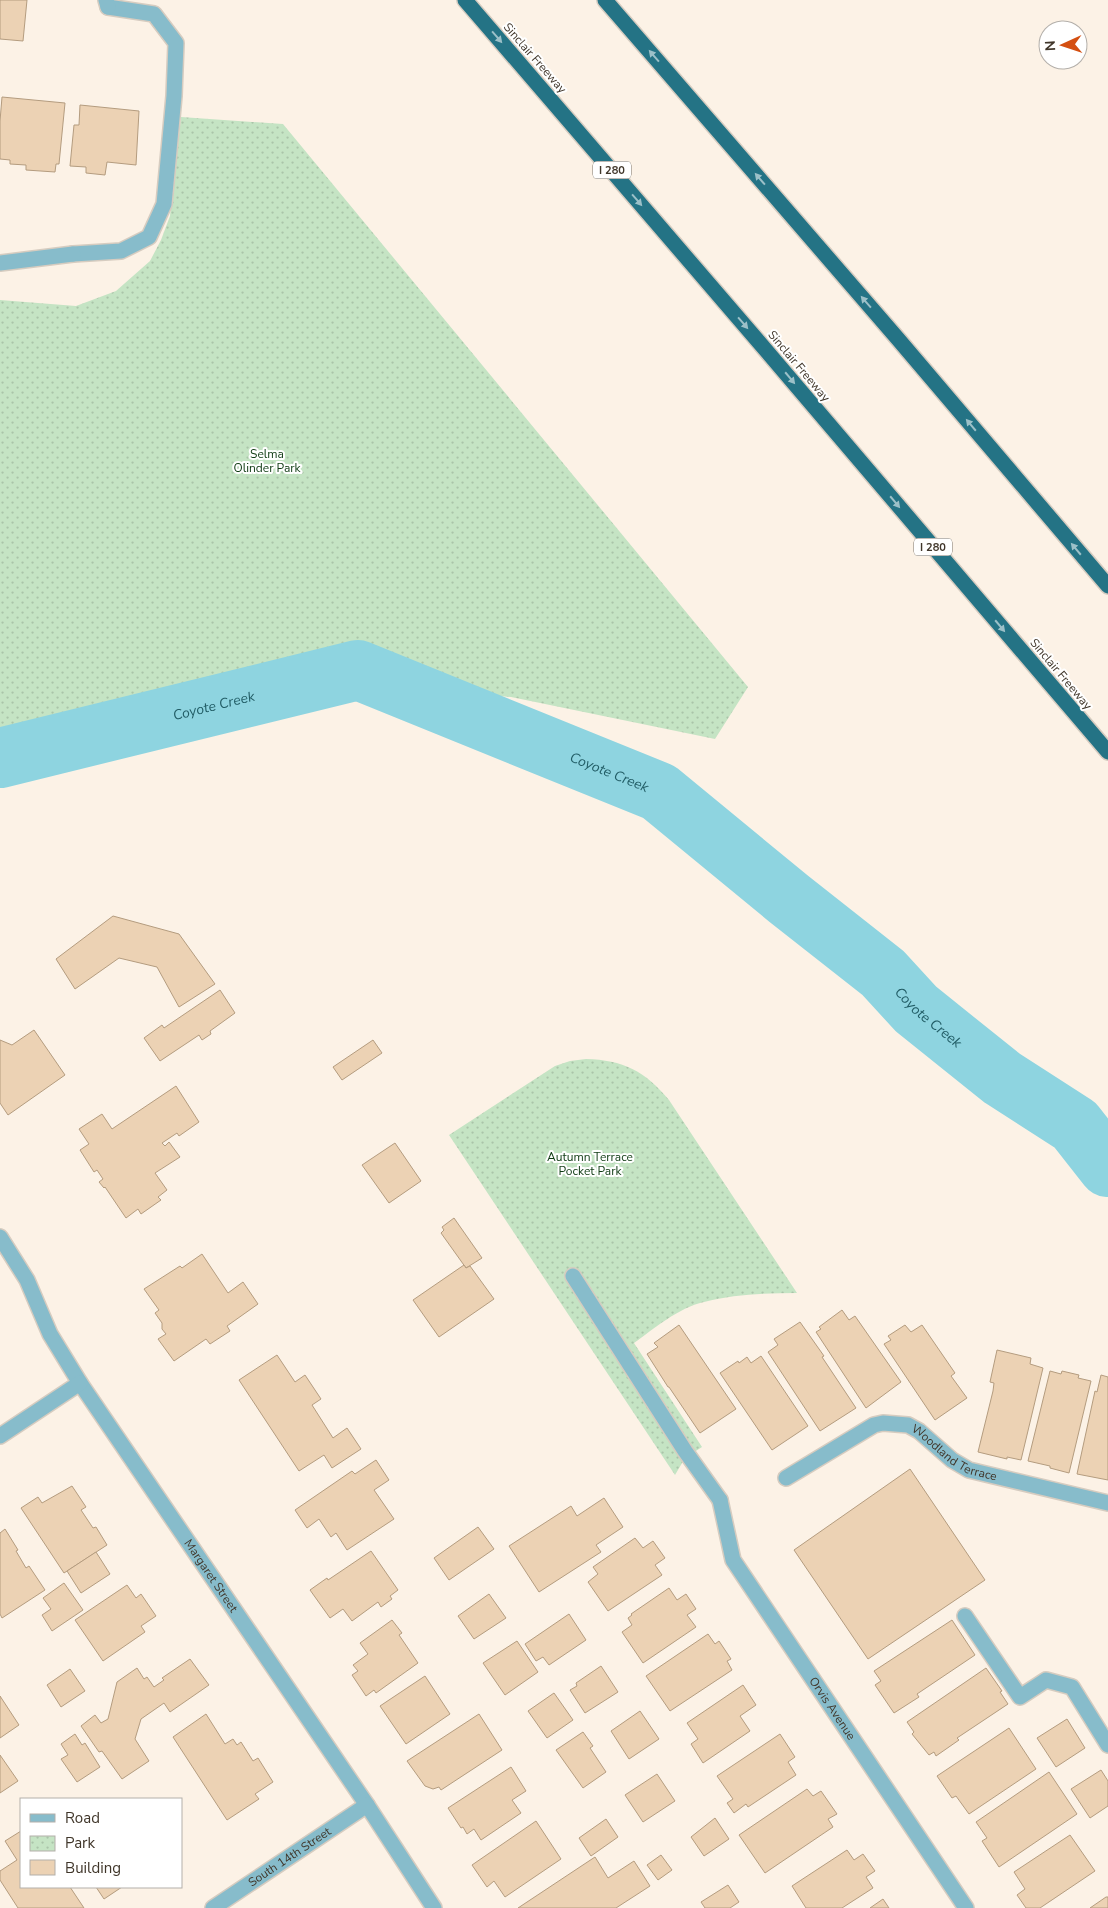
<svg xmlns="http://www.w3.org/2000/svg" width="1108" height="1908" viewBox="0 0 1108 1908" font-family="'Nunito Sans',sans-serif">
<defs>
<pattern id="park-dots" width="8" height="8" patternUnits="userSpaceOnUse" patternTransform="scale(1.25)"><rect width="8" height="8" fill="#c5e4c4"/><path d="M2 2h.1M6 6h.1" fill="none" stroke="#aac4a9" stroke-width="1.8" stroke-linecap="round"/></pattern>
</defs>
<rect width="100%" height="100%" fill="#fcf2e6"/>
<!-- park -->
<g fill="url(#park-dots)">
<polygon points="181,117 283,124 748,687 715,739 511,697 357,682 148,697 0,773 0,300 76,306 116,291 150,261 161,240 170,216"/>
<path d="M586 1059C623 1060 645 1071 669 1100L797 1293C766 1293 734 1294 704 1302 678 1308 655 1328 634 1343L702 1447 685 1458 675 1475 449 1135 555 1066 570 1061Z"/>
</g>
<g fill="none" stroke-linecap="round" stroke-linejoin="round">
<!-- river -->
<path stroke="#8ed4e0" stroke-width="60" id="s1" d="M0 758 358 670 659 792 789 899 883 973 916 1009 1002 1078 1075 1125 1108 1167"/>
</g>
<!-- building -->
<g fill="#ecd2b4" stroke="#b49c7f">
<polygon points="0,0 27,0 23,41 0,39"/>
<polygon points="2,97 65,103 59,164 56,164 55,172 26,170 26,165 10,164 10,160 0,159 0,121"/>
<polygon points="80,105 139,111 136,165 107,162 105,175 86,173 86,167 70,166 74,125 79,125"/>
<polygon points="113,916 179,934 215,984 179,1007 157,967 119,958 75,989 56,959"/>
<polygon points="220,990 235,1013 210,1031 211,1034 202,1040 199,1035 160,1061 144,1038 162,1025 164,1028"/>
<polygon points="34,1030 65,1075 8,1115 0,1103 0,1040 12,1045"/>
<polygon points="373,1040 382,1053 342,1080 333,1067"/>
<polygon points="176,1086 199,1122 179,1136 177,1133 162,1143 165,1146 169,1142 180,1157 155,1173 167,1190 158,1197 161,1200 141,1214 138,1209 126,1218 105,1187 104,1188 99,1182 103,1179 97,1170 94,1172 80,1150 89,1144 79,1129 102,1114 112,1129"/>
<polygon points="395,1143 421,1181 389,1203 362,1165"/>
<polygon points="454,1218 482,1258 466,1268 441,1233 444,1230 442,1227"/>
<polygon points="202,1254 228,1293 243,1282 258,1304 227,1326 230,1331 210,1344 206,1339 174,1361 158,1339 166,1334 162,1329 162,1323 155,1313 159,1310 144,1289 180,1266 182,1268"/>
<polygon points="464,1265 466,1268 470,1266 494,1299 439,1337 413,1300"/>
<polygon points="842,1310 849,1320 855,1316 901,1382 866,1408 816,1332 821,1329 819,1327"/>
<polygon points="800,1322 824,1356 822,1357 856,1408 820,1431 768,1352 778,1345 774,1339"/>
<polygon points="679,1325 736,1409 700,1433 669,1387 668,1387 647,1354 658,1347 654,1343"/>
<polygon points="905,1325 911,1332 922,1325 955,1373 951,1376 967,1398 935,1420 884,1344 891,1340 888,1336"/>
<polygon points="997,1350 1031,1358 1030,1364 1043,1368 1021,1460 1007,1457 1007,1459 978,1452 993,1391 994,1383 990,1382"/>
<polygon points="277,1355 295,1382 305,1375 321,1399 312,1405 333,1438 347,1428 361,1449 332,1468 324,1455 299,1471 239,1380"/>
<polygon points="761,1356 808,1426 772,1450 720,1373 738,1361 739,1363 747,1357 751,1363"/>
<polygon points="1050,1371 1061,1374 1062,1371 1079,1375 1078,1378 1091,1381 1069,1473 1050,1468 1050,1466 1028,1461"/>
<polygon points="1101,1375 1108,1377 1108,1480 1077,1474 1095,1391 1097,1392"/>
<polygon points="376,1460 389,1480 374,1490 394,1519 347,1550 336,1533 331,1537 319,1519 307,1528 295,1510 352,1471 355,1474"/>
<polygon points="910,1469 985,1580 868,1659 794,1550"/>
<polygon points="72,1486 86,1507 81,1510 93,1528 96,1527 107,1545 64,1573 21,1508 38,1497 42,1503"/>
<polygon points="604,1498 623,1527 596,1545 601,1552 539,1592 509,1546 571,1506 577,1516"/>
<polygon points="478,1527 494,1549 449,1580 434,1558"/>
<polygon points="5,1529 18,1550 16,1551 26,1568 29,1566 45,1590 2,1618 0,1614 0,1533"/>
<polygon points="635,1538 643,1548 653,1541 665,1558 655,1565 662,1575 608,1611 588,1582 598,1574 593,1567"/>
<polygon points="371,1551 398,1590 390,1596 392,1599 381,1607 378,1602 352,1621 343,1609 330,1618 310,1590 327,1578 328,1580"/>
<polygon points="96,1552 110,1574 81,1593 67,1571"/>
<polygon points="64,1583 83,1610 52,1631 42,1615 51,1609 43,1598"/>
<polygon points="127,1585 136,1598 141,1594 156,1616 141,1626 145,1632 103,1661 75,1620"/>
<polygon points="669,1588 677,1600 686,1594 696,1609 687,1615 696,1627 643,1663 622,1632 632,1625 628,1618 632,1615 631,1614"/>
<polygon points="489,1594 506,1618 474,1639 458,1616"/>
<polygon points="569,1614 586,1640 549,1665 543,1657 536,1661 525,1644"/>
<polygon points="392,1620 402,1633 399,1635 418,1663 376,1693 374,1690 366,1696 352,1675 358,1671 353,1665 368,1654 360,1643"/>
<polygon points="952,1620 975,1655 917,1694 919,1697 894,1713 875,1685 881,1681 874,1671"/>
<polygon points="708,1634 715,1644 719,1641 731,1659 727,1661 732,1670 670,1711 646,1676"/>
<polygon points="517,1641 538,1672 505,1695 483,1663"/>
<polygon points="190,1659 209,1685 170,1712 164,1703 141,1719 135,1739 149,1761 122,1779 102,1751 99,1752 81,1726 95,1715 101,1723 108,1719 117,1682 137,1668 144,1679 147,1677 154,1687 164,1680 162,1678"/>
<polygon points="601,1666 618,1692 585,1713 570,1690 577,1686 576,1683"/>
<polygon points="986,1668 1002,1691 1000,1692 1008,1704 957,1738 959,1740 936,1756 934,1752 929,1755 912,1734 914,1732 907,1722"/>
<polygon points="70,1669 85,1691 61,1707 47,1685"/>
<polygon points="425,1676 450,1714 406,1744 380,1706"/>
<polygon points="743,1685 756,1705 740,1716 750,1731 703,1763 691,1744 698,1739 687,1723"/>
<polygon points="554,1693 573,1720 547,1738 528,1711"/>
<polygon points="0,1696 19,1725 0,1738"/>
<polygon points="640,1711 659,1739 629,1759 611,1731"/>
<polygon points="206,1714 225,1744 233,1739 237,1745 241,1742 253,1761 258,1758 273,1782 255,1794 259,1799 227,1820 173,1737"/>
<polygon points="479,1714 502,1750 441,1790 439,1787 433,1789 425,1786 407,1761"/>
<polygon points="1067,1719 1085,1748 1056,1767 1037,1738"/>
<polygon points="1009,1728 1036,1769 969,1814 956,1796 952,1798 937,1776"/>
<polygon points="583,1732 593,1746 590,1748 606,1772 583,1788 556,1750"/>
<polygon points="75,1734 82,1745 85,1743 100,1767 77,1782 61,1759 68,1755 61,1744"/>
<polygon points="780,1734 795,1757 788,1762 796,1775 748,1807 746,1804 734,1813 727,1803 733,1799 717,1776"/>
<polygon points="0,1755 18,1781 0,1793"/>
<polygon points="511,1767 526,1791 512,1800 521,1813 481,1840 474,1829 467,1834 463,1827 461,1828 448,1808"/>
<polygon points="1101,1770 1108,1781 1108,1806 1090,1818 1071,1789"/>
<polygon points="1049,1772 1077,1814 999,1867 982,1841 987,1838 976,1822"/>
<polygon points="657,1774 675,1801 643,1822 625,1795"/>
<polygon points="807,1789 813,1796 821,1791 837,1814 828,1819 833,1827 765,1873 739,1835"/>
<polygon points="715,1818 729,1839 704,1856 691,1837"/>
<polygon points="606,1819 618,1837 591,1856 579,1838"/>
<polygon points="536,1821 561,1859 505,1897 494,1881 487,1887 472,1865"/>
<polygon points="21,1831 21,1887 70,1887 84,1908 18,1908 0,1880 0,1871 17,1860 5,1841"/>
<polygon points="1070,1835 1095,1871 1040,1908 1026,1908 1017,1895 1025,1889 1014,1872"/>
<polygon points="847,1850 854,1860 863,1854 875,1871 866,1877 873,1888 842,1908 806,1908 792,1886"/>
<polygon points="661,1855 672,1870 658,1880 647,1865"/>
<polygon points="595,1857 608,1878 634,1861 650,1886 616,1908 518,1908"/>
<polygon points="728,1885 739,1902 730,1908 705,1908 701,1902"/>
<polygon points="96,1887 122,1887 104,1899"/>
<polygon points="1106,1897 1108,1897 1108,1908 1090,1908"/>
<polygon points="883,1899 889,1908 870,1908"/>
</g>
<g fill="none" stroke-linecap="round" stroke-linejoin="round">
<defs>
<g id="lane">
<polyline points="73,254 121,251 149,237 164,204 174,96 176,43 154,14 108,7"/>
<polyline points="573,1276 685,1451 720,1500"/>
<path id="s2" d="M786 1478 874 1425 883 1423 908 1425 919 1431 952 1460 969 1470 1108 1503"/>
</g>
<g id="street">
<polyline points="106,0 108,7"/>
<polyline points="0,263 73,254"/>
<path id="s3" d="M0 1237 27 1280 50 1334 80 1383 367 1805 434 1908"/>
<polyline points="0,1436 80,1383"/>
<path id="s4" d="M720 1500 733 1560 966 1908"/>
<polyline points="965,1616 1020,1697 1046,1680 1072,1687 1108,1745"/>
<path id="s5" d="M213 1908 367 1805"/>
</g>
<g id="highway">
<polyline points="465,0 758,341 1108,752"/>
<polyline points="605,0 898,339 1108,586"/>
</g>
</defs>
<!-- lane casing -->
<use href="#lane" stroke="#d6ccc0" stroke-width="18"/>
<!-- street casing -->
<use href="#street" stroke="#d6ccc0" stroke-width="18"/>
<!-- highway casing -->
<use href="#highway" stroke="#d6ccc0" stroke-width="18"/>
<!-- lane -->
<use href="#lane" stroke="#87bccb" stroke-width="15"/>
<!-- street -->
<use href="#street" stroke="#87bccb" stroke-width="15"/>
<!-- highway -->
<use href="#highway" stroke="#247385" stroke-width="15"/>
</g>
<!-- one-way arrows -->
<defs><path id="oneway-solid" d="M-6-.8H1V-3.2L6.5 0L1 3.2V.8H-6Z" transform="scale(1.25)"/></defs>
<g fill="#9cc0c8">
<use href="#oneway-solid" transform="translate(497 37) rotate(49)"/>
<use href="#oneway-solid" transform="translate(654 56) rotate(-131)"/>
<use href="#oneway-solid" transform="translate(760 179) rotate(-131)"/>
<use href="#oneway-solid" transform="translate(637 200) rotate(49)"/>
<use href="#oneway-solid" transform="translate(866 302) rotate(-131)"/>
<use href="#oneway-solid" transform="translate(743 323) rotate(49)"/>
<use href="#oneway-solid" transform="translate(790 378) rotate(50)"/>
<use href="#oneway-solid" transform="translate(971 425) rotate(-130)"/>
<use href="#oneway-solid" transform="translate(895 502) rotate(50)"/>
<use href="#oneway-solid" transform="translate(1076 549) rotate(-130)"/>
<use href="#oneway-solid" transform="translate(1000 626) rotate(50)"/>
</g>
<g text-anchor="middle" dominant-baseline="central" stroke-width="4" stroke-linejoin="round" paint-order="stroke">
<!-- shield labels -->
<g fill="#fff" stroke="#79726a" stroke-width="1">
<rect x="593" y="161.5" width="38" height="17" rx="4"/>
<rect x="914" y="538.5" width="38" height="17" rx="4"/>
</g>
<g font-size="11" font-weight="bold" fill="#40362a">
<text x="612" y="170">I 280</text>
<text x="933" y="547">I 280</text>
</g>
<!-- street labels -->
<g font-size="12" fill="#40362a" stroke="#fff">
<text transform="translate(535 58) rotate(49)">Sinclair Freeway</text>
<text transform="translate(799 366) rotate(50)">Sinclair Freeway</text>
<text transform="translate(1061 674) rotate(50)">Sinclair Freeway</text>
<text stroke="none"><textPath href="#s2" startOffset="192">Woodland Terrace</textPath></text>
<text stroke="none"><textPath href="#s3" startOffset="400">Margaret Street</textPath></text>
<text stroke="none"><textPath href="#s4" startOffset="240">Orvis Avenue</textPath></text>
<text stroke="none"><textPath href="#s5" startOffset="92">South 14th Street</textPath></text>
</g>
<!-- park labels -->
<g font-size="12" fill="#0e3a12" stroke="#fff">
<text x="267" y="454">Selma<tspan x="267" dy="14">Olinder Park</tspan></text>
<text x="590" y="1157">Autumn Terrace<tspan x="590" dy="14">Pocket Park</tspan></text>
</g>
<!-- water labels -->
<g font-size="14" font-style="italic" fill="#225d66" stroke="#fff">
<text stroke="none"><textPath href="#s1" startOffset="220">Coyote Creek</textPath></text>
<text stroke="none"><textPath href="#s1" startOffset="640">Coyote Creek</textPath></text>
<text stroke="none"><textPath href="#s1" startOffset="1045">Coyote Creek</textPath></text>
</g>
</g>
<!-- legend -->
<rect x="20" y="1798" width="162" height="90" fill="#ffffff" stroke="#b3afaa"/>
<rect x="30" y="1814" width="25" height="8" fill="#87bccb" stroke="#b3afaa"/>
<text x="65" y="1823" font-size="15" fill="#40362a">Road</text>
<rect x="30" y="1836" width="25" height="15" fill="url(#park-dots)" stroke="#b3afaa"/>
<text x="65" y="1848" font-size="15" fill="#40362a">Park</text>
<rect x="30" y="1860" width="25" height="15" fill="#ecd2b4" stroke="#b3afaa"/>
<text x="65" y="1873" font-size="15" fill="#40362a">Building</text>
<!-- north arrow -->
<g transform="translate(1063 45) rotate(267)"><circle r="24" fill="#ffffff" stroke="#b3afaa"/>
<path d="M0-4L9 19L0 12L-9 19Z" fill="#d44f11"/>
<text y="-8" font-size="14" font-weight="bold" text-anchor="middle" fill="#40362a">N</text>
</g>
</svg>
